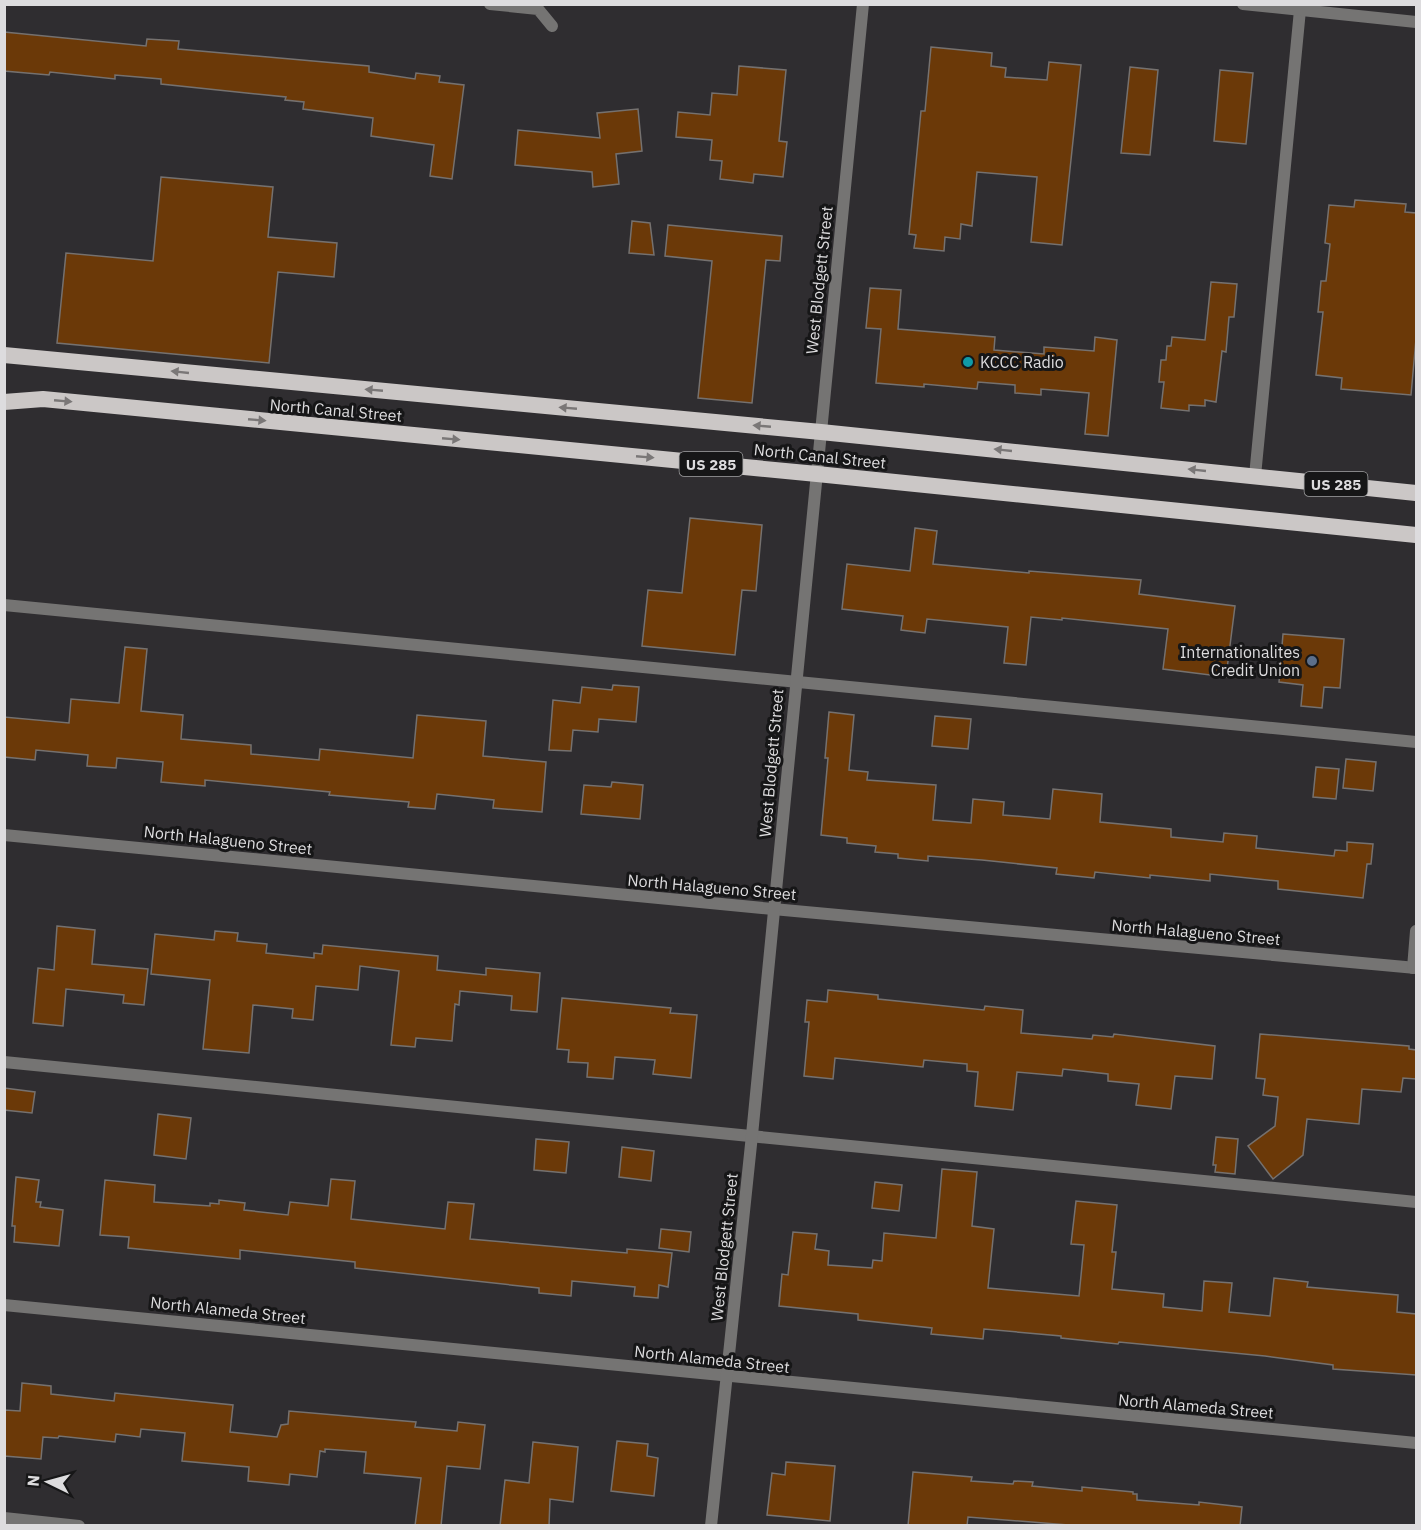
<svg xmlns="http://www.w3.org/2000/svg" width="1421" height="1530" viewBox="0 0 1421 1530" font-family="'IBM Plex Sans',sans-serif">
<rect width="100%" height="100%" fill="#2f2d30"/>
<!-- building -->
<g fill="#6b3908" stroke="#75716f" stroke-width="1.5">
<polygon points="4,32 146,46 147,39 179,41 178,49 369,66 369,72 415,79 416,73 440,76 439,82 464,85 452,179 430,176 434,145 371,136 373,118 303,109 304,102 285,100 286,97 161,84 161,79 115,75 115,79 50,72 49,75 4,71"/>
<polygon points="931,47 992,53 991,66 1006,68 1005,77 1047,80 1049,62 1081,65 1062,245 1031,242 1037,177 977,172 972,226 961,224 960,239 945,237 944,251 914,248 916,235 909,234 921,111 925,111"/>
<polygon points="739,66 786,70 779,141 787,142 783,177 754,174 753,183 720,179 722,161 710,160 712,140 676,137 678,112 710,115 712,93 737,95"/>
<polygon points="1130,67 1158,70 1150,155 1121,153"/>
<polygon points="1220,70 1253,73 1246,144 1214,141"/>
<polygon points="638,109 642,151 616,154 619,184 593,187 592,172 515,165 518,130 600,138 597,113"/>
<polygon points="161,177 273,187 268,237 337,243 334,277 278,272 269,363 57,343 66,253 153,261"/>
<polygon points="1355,200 1406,204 1405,212 1416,213 1416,339 1411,395 1341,389 1342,378 1316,375 1323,312 1318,312 1321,281 1326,281 1330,244 1325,243 1329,205 1354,207"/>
<polygon points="632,221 650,223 654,255 629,253"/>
<polygon points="668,225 782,236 780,261 766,260 752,403 698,398 712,261 665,256"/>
<polygon points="1211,282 1237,284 1234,317 1229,317 1226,352 1222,351 1216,402 1205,400 1205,406 1189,405 1189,411 1161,408 1164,382 1159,382 1161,360 1166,360 1167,346 1171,346 1172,337 1205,340"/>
<polygon points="870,288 901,290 898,329 995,337 994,350 1044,354 1044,347 1094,351 1095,337 1117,340 1108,436 1085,434 1089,393 1041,389 1041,395 1015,393 1015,385 978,382 977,389 924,384 924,387 876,383 881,329 866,328"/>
<polygon points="690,518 762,525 756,591 742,590 735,655 642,646 648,590 682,593"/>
<polygon points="915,528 937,531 933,564 1029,573 1029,571 1141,580 1139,594 1235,606 1226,677 1163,669 1168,629 1062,618 1062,620 1031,617 1026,665 1004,663 1008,627 927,619 925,633 901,630 903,616 842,609 847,564 910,571"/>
<polygon points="1283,634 1344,639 1340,688 1324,687 1322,708 1301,706 1303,685 1279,682"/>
<polygon points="125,647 147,649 141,711 183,715 181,739 251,745 251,754 319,760 320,749 413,758 417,715 486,721 483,756 546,762 542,812 493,808 494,800 437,794 435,809 408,807 409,802 329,795 330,792 205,780 205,786 161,782 163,762 117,758 116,768 87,766 88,755 36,750 35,760 4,757 4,717 69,723 71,699 119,703"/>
<polygon points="613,685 639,687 636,722 599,719 598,732 573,730 571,751 549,750 553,700 580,703 582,687 612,690"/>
<polygon points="829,712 854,715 849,770 868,772 867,780 936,785 933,820 971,823 973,799 1004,802 1003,815 1050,819 1053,789 1102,794 1100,822 1171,829 1171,837 1223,842 1224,833 1257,836 1256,848 1334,856 1335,850 1347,851 1347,842 1373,844 1371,864 1367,864 1363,898 1278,889 1278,881 1210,874 1210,881 1150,875 1150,878 1095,872 1094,878 1056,874 1057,868 982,860 928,856 928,861 898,858 898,854 875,852 876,846 847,843 847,838 821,835 828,758 825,758"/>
<polygon points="935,716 971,719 968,749 932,746"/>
<polygon points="1346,759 1376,762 1373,791 1343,788"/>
<polygon points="1316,767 1339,769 1336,799 1313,797"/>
<polygon points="612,782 643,785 640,819 581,814 584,785 611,787"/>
<polygon points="57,926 95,930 92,964 148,969 144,1005 123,1003 124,995 66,989 63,1026 33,1023 38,968 54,970"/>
<polygon points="215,931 238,933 237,941 267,944 266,953 314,958 314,953 322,954 323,945 438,956 437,970 486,975 486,968 540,973 537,1012 511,1010 512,996 460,991 459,1005 455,1004 452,1041 416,1038 415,1047 391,1045 399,971 360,966 358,990 316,986 313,1020 292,1018 293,1009 253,1005 249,1053 203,1049 210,980 151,974 155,934 214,940"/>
<polygon points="828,990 878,995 878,999 984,1010 985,1006 1023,1010 1021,1033 1092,1039 1093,1035 1113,1037 1114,1034 1215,1046 1212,1079 1175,1076 1171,1109 1136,1105 1139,1084 1108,1081 1108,1074 1063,1069 1062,1076 1017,1072 1013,1110 975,1106 978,1072 967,1071 967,1064 924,1060 923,1067 835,1058 833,1079 804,1076 809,1022 805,1022 807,1000 827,1002"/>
<polygon points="562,998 671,1008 670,1013 697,1015 691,1078 653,1074 655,1060 615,1057 613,1079 587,1077 588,1063 568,1062 569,1050 557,1049"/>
<polygon points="1260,1034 1409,1046 1409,1049 1416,1050 1416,1079 1403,1078 1401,1092 1362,1089 1359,1124 1307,1119 1303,1155 1273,1179 1248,1146 1275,1126 1278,1097 1263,1095 1265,1079 1256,1078"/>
<polygon points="4,1088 35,1092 32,1113 4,1110"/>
<polygon points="158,1114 191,1118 186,1159 154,1155"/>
<polygon points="1216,1137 1238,1139 1235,1174 1215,1172 1216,1165 1213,1165"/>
<polygon points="536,1139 569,1142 566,1173 534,1170"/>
<polygon points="622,1147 654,1151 651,1181 619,1177"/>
<polygon points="942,1169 977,1172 972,1226 994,1229 988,1288 1079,1296 1084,1245 1071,1244 1076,1201 1117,1205 1112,1252 1116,1252 1112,1289 1164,1294 1163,1307 1202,1311 1204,1281 1232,1283 1229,1312 1270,1316 1274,1278 1308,1282 1307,1287 1398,1295 1397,1312 1416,1314 1416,1375 1333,1369 1333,1365 1265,1356 1119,1342 1118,1344 1061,1338 1061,1336 984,1329 983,1339 931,1334 932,1328 858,1320 858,1314 779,1306 782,1274 788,1275 793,1232 817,1234 815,1249 829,1251 828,1265 872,1268 873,1260 882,1261 884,1233 936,1238"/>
<polygon points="16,1177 39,1180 36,1202 41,1202 40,1207 63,1210 59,1246 14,1242 15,1226 12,1226"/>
<polygon points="331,1179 355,1181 351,1219 445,1229 448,1202 474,1204 470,1239 627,1253 627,1249 672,1253 668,1287 659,1285 658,1298 634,1296 635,1287 572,1281 571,1296 539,1293 539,1288 355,1268 355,1262 240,1250 240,1259 128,1248 129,1237 100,1235 105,1180 155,1185 154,1202 210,1206 210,1203 219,1204 219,1200 245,1203 244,1210 288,1215 290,1202 328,1206"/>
<polygon points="875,1182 902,1185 899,1211 872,1208"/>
<polygon points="661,1229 691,1232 689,1252 659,1248"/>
<polygon points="22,1383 51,1386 51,1394 114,1401 115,1393 233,1405 230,1432 277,1437 281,1425 288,1424 289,1411 416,1422 415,1427 457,1431 458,1422 485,1425 480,1469 447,1466 441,1526 415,1526 421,1478 364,1473 366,1452 325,1449 325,1452 320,1451 317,1477 290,1474 289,1485 248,1481 249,1467 182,1461 185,1433 141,1429 140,1437 116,1434 115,1442 59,1436 58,1438 43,1437 41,1459 4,1456 4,1410 20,1411"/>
<polygon points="617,1441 648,1444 647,1456 658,1458 654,1496 611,1491"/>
<polygon points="533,1442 578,1447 573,1502 550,1499 549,1526 500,1526 505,1480 529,1483"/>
<polygon points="786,1462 835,1466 830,1521 767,1515 772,1473 785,1475"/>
<polygon points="913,1472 972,1477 971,1481 1013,1484 1014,1481 1033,1482 1032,1486 1082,1491 1082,1487 1133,1492 1133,1494 1137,1494 1137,1500 1199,1505 1199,1502 1242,1507 1240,1526 1081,1526 968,1517 967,1526 908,1526"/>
</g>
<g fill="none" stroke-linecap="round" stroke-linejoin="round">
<!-- service -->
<g stroke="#757473" stroke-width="12">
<polyline points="1255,476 1300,10"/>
<polyline points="4,605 1416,742"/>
<polyline points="4,1062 1416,1202"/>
<polyline points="4,1518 79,1526"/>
</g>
<!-- minor -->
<g stroke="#757473" stroke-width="12">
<polyline points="490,4 538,9 552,26"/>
<polyline points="1243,4 1416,22"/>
<polyline points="4,835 773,909 1416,968"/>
<polyline points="1413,968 1416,931"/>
<polyline points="4,1305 1416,1443"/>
<polyline points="711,1526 752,1135 863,4"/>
</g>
<!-- trunk -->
<g stroke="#cbc7c6" stroke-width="16">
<polyline points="4,355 821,432 1416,493"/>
<polyline points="4,402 43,399 817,474 1416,535"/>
</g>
</g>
<!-- one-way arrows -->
<defs><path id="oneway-solid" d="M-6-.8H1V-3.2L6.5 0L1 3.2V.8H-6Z" transform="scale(1.5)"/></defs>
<g fill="#7a7777">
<use href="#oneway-solid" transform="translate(180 372) rotate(-174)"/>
<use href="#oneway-solid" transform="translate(374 390) rotate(-175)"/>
<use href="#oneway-solid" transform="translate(63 401) rotate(5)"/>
<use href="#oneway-solid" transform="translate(568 408) rotate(-175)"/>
<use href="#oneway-solid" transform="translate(257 420) rotate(5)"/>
<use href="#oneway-solid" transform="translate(762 426) rotate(-175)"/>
<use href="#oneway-solid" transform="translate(451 439) rotate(5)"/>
<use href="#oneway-solid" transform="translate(1003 450) rotate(-174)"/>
<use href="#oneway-solid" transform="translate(645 457) rotate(5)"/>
<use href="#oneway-solid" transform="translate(1197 470) rotate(-174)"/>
</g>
<!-- markers -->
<circle fill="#0f9aa8" stroke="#161617" stroke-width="2" cx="968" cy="362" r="6"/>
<circle fill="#5c6f8a" stroke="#161617" stroke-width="2" cx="1312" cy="661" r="6"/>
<g text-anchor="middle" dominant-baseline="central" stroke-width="6" stroke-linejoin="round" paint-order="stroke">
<!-- shield labels -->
<g fill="#161617" stroke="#a1a1a2" stroke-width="1.5">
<rect x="679.5" y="452" width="63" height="24" rx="4.5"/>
<rect x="1304.5" y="472" width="63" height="24" rx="4.5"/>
</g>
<g font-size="15" font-weight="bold" fill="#dddcde">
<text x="711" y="464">US 285</text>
<text x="1336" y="484">US 285</text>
</g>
<!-- street labels -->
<g font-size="16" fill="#dddcde" stroke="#161617">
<text transform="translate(819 280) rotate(-84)">West Blodgett Street</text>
<text transform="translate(336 410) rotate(5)">North Canal Street</text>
<text transform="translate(820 456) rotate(6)">North Canal Street</text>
<text transform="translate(771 763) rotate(-85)">West Blodgett Street</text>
<text transform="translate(228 840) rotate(6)">North Halagueno Street</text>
<text transform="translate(712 887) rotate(5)">North Halagueno Street</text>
<text transform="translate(1196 932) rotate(5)">North Halagueno Street</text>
<text transform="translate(724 1247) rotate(-84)">West Blodgett Street</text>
<text transform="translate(228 1310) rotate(6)">North Alameda Street</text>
<text transform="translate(712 1359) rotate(6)">North Alameda Street</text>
<text transform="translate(1196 1406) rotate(5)">North Alameda Street</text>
</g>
<!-- poi labels -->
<g font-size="16" fill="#dddcde" stroke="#161617" text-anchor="start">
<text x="980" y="362">KCCC Radio</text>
<text x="1300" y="652" text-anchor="end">Internationalites<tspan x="1300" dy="18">Credit Union</tspan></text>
</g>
</g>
<!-- border -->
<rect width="1421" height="1530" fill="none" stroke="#dddcde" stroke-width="12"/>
<!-- north arrow -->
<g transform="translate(48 1482) rotate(275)" stroke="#161617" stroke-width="4.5" paint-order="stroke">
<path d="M0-4.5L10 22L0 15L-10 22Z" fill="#dddcde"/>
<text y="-9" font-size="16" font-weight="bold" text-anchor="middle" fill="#dddcde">N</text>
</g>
</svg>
